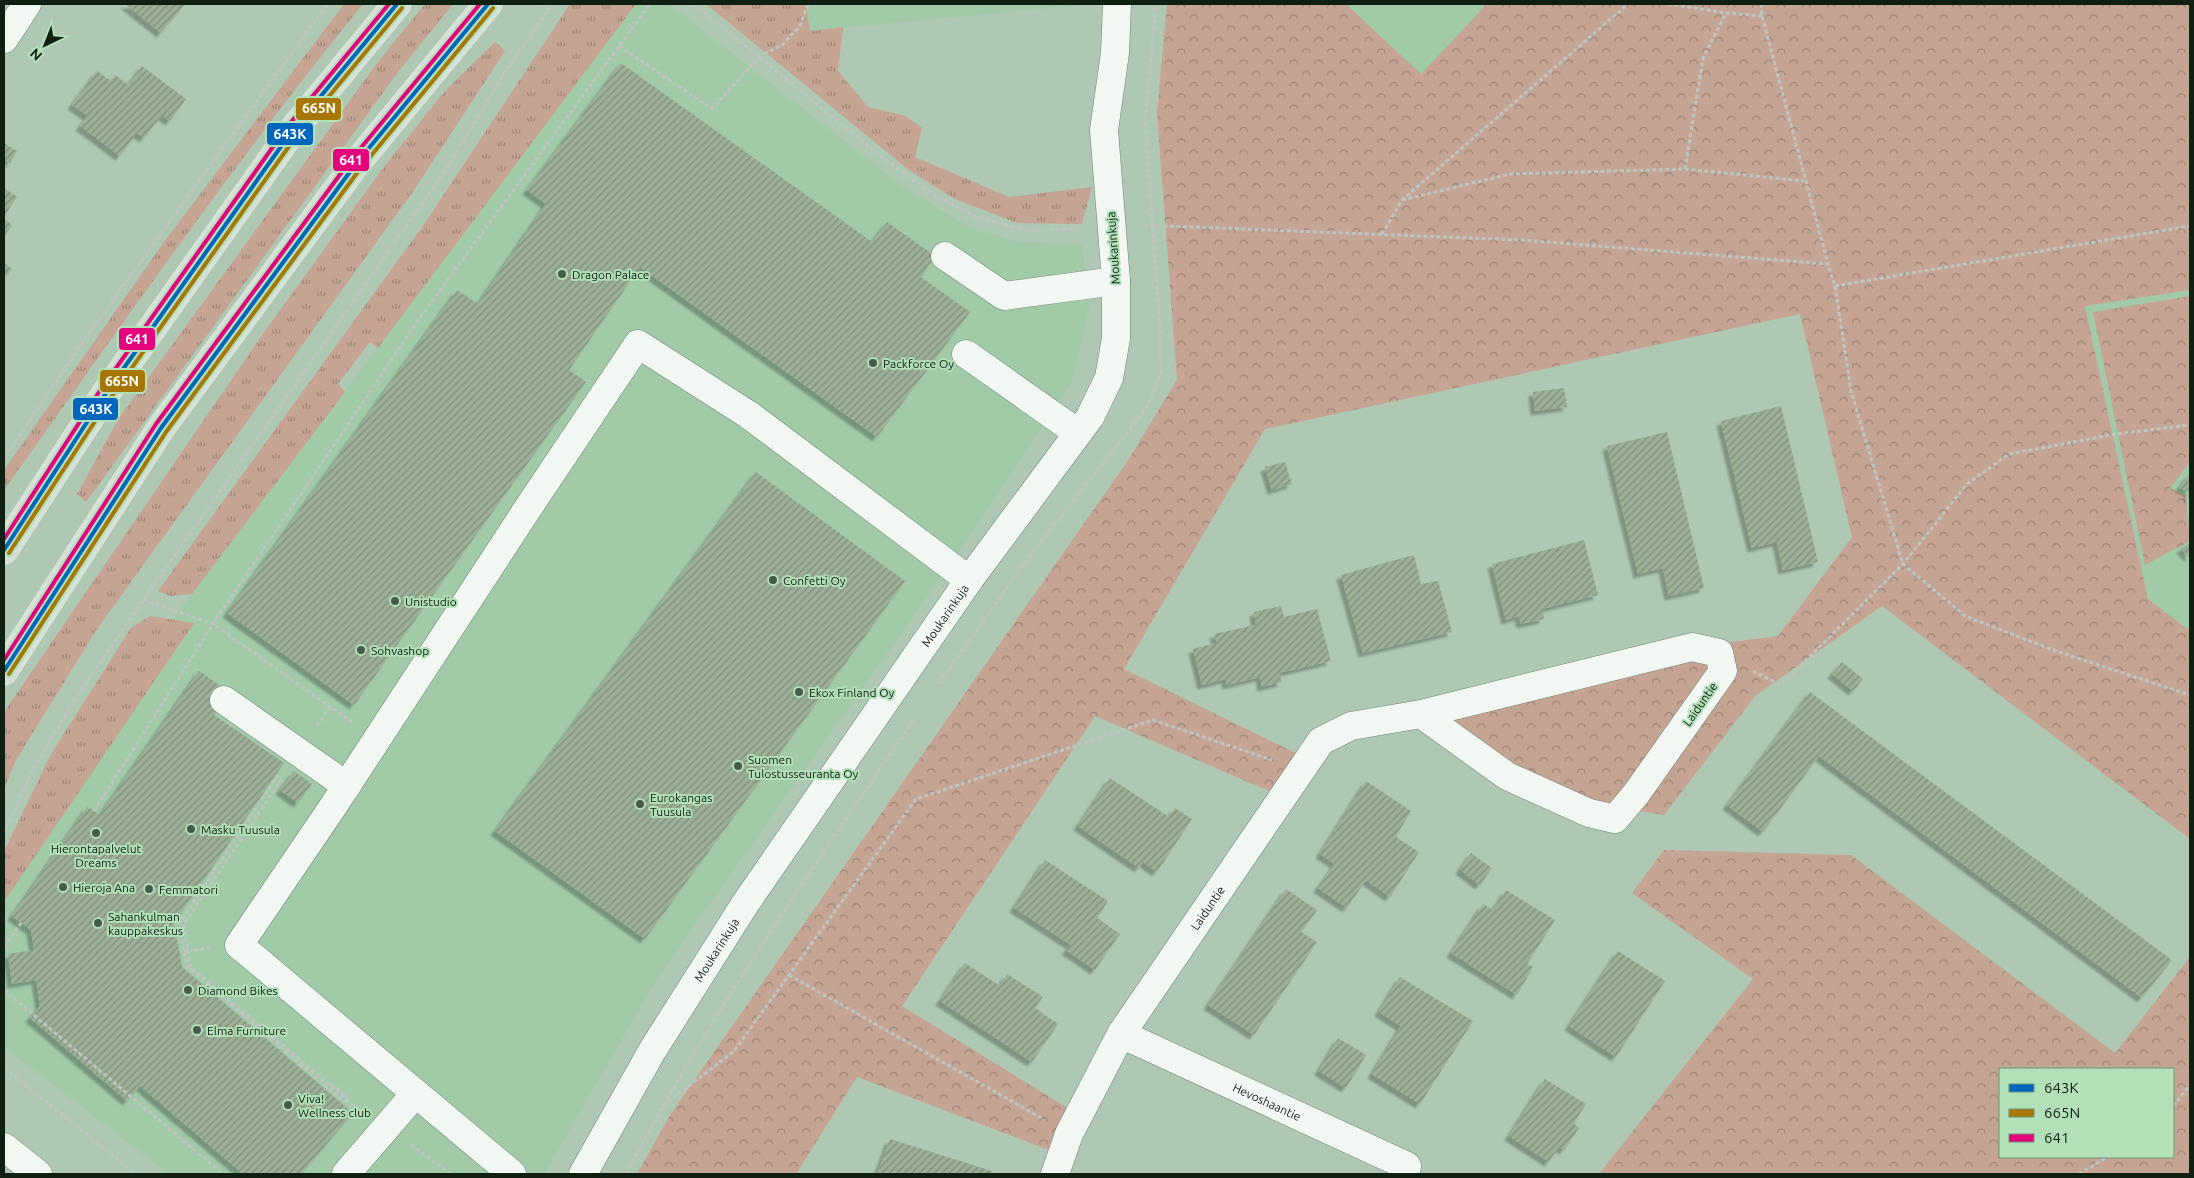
<svg xmlns="http://www.w3.org/2000/svg" width="2194" height="1178" viewBox="0 0 2194 1178" font-family="Ubuntu,sans-serif">
<defs>
<pattern id="grass-tufts" width="24" height="20" patternUnits="userSpaceOnUse" patternTransform="scale(1.25)"><rect width="24" height="20" fill="#c5a493"/><path d="M3 7l-1-3M5 7V3M7 7l1-3M15 17l-1-3M17 17v-4M19 17l1-3" fill="none" stroke="#9e8577"/></pattern>
<pattern id="forest-crowns" width="20" height="18" patternUnits="userSpaceOnUse" patternTransform="scale(1.25)"><rect width="20" height="18" fill="#c5a493"/><path d="M2 6a3 3 0 1 1 6 0M12 15a3 3 0 1 1 6 0" fill="none" stroke="#9e8577"/></pattern>
<pattern id="building-hatch" width="6" height="6" patternUnits="userSpaceOnUse" patternTransform="scale(1.25)"><rect width="6" height="6" fill="#9db097"/><path d="M-1 1l2-2M0 6l6-6M5 7l2-2" fill="none" stroke="#7e8f7a"/></pattern>
<filter id="shadow"><feDropShadow dx="-4.5" dy="4.5" stdDeviation="1" flood-color="#0004"/></filter>
</defs>
<rect width="100%" height="100%" fill="#aec8b3"/>
<!-- built -->
<g fill="#a1caa9">
<polygon points="636,4 669,4 905,188 969,227 1018,242 1082,245 1089,309 1072,381 956,556 658,977 544,1174 169,1174 4,1047 4,874 92,727"/>
<polygon points="806,4 1091,4 810,31"/>
<polygon points="1346,4 1487,4 1421,74"/>
<polygon points="2190,290 2190,631 2148,599 2085,306"/>
</g>
<!-- grass -->
<g fill="url(#grass-tufts)">
<path d="M344 4H363C236 160 121 326 4 490V470L164 242Z"/>
<polygon points="425,4 453,4 398,72 86,502 77,494 119,418 381,58"/>
<polygon points="570,4 636,4 378,348 370,342 338,384 345,392 192,594 170,596 158,591 425,223"/>
<polygon points="706,4 806,4 810,31 843,27 838,71 868,107 906,116 922,128 915,157 1009,197 1092,187 1082,224 1017,223 955,199 910,171"/>
<polygon points="495,42 505,51 412,193 97,629 16,760 4,789 4,712 262,335 383,168 444,92"/>
<polygon points="150,616 194,623 4,902 4,851 51,754 131,628"/>
</g>
<!-- forest -->
<g fill="url(#forest-crowns)" fill-rule="evenodd">
<polygon points="1167,4 1346,4 1421,74 1487,4 2190,4 2190,290 2085,306 2148,599 2190,631 2190,839 1882,606 1755,696 1664,815 1589,803 1510,767 1424,704 1632,655 1778,636 1852,537 1800,314 1265,429 1124,669 1308,759 1283,797 1095,716 902,1006 1079,1115 1062,1155 857,1077 796,1174 637,1174 670,1115 1127,462 1177,380 1157,113"/>
<polygon points="2190,296 2190,462 2170,488 2186,496 2190,541 2145,565 2093,312"/>
<path d="M1664 850 1851 855 2115 1053 2190 957V1174H1599L1753 979 1632 893ZM2000 1069H2173V1157H2000Z"/>
</g>
<!-- building -->
<g fill="url(#building-hatch)" filter="url(#shadow)">
<polygon points="125,4 185,4 161,33"/>
<polygon points="621,63 872,242 887,222 935,256 921,277 970,312 877,437 640,267 569,370 586,382 354,705 227,613 457,290 478,304 546,204 527,190"/>
<polygon points="142,66 186,99 170,121 162,115 144,138 137,133 120,156 80,126 88,116 72,105 97,71 111,81 115,75 128,85"/>
<polygon points="4,143 17,151 10,163 4,160"/>
<polygon points="4,188 17,197 4,216"/>
<polygon points="4,219 12,225 4,237"/>
<polygon points="4,263 12,269 4,278"/>
<polygon points="1564,388 1567,407 1535,411 1533,392"/>
<polygon points="1781,406 1818,562 1783,570 1777,542 1752,548 1721,421"/>
<polygon points="1667,432 1704,588 1669,596 1663,568 1638,574 1607,446"/>
<polygon points="1285,462 1292,484 1272,490 1265,467"/>
<polygon points="756,472 905,581 645,939 495,831"/>
<polygon points="2190,473 2190,500 2189,500 2188,491 2179,488"/>
<polygon points="1584,540 1598,595 1542,609 1544,619 1521,624 1519,616 1506,620 1492,564"/>
<polygon points="2190,543 2190,558 2181,549"/>
<polygon points="1414,555 1421,584 1438,581 1452,632 1363,653 1341,575"/>
<polygon points="1281,606 1284,617 1317,609 1331,661 1279,673 1282,682 1262,687 1260,677 1227,685 1226,679 1202,685 1193,649 1217,643 1214,634 1256,625 1254,612"/>
<polygon points="1842,662 1863,679 1853,691 1832,674"/>
<polygon points="199,671 229,692 214,715 284,763 174,923 182,967 353,1113 301,1174 243,1174 140,1086 127,1101 30,1018 40,1006 36,980 12,984 8,954 34,950 31,930 12,916 87,807 100,815"/>
<polygon points="1810,692 2172,960 2142,998 1819,756 1763,832 1727,805"/>
<polygon points="294,771 312,784 298,803 280,790"/>
<polygon points="1110,778 1169,817 1175,808 1192,819 1157,872 1143,862 1139,868 1078,826"/>
<polygon points="1366,781 1411,811 1396,837 1419,852 1390,897 1366,880 1347,908 1318,888 1335,864 1320,854"/>
<polygon points="1471,853 1492,868 1480,885 1460,870"/>
<polygon points="1045,860 1108,901 1097,918 1120,934 1095,970 1066,950 1071,945 1014,908"/>
<polygon points="1286,889 1317,910 1301,932 1317,942 1254,1035 1208,1005"/>
<polygon points="1506,890 1555,920 1527,964 1533,967 1517,995 1451,953 1483,904 1493,910"/>
<polygon points="1618,951 1665,981 1616,1057 1569,1026"/>
<polygon points="965,963 1000,986 1007,974 1043,997 1035,1008 1058,1024 1032,1062 940,1001"/>
<polygon points="1400,977 1473,1021 1420,1104 1372,1074 1401,1026 1379,1012"/>
<polygon points="1338,1038 1366,1055 1346,1088 1319,1071"/>
<polygon points="1545,1079 1586,1104 1574,1123 1579,1128 1564,1150 1559,1147 1549,1162 1509,1136"/>
<polygon points="890,1139 992,1171 991,1174 877,1174"/>
</g>
<g fill="none" stroke-linecap="round" stroke-linejoin="round">
<defs>
<g id="minor">
<polyline points="4,39 27,4"/>
<polyline points="945,256 1004,296 1116,281"/>
<polyline points="966,354 1078,433"/>
<polyline points="224,700 347,786"/>
<path id="s1" d="M1121 1034 1407 1166 1405 1174"/>
<polyline points="4,1147 38,1174"/>
<polyline points="346,1174 415,1094"/>
<polyline points="512,1174 239,945 334,805 530,505 638,344 749,415 969,580"/>
<path id="s2" d="M583 1174 652 1051 745 904 969 580 1090 417 1109 378 1116 338V281L1104 130 1115 53 1117 4"/>
<path id="s3" d="M1055 1174 1069 1134 1121 1034 1321 741 1351 726 1421 714 1692 647 1719 653 1723 671 1636 794 1615 819 1589 813 1507 776 1421 714"/>
</g>
<g id="major">
<polyline points="4,550 104,396 292,131 397,4"/>
<polyline points="4,671 161,428 355,165 488,4"/>
</g>
</defs>
<!-- minor casing -->
<use href="#minor" stroke="#6f8373" stroke-width="29"/>
<!-- major casing -->
<use href="#major" stroke="#dbe6dd" stroke-width="29"/>
<!-- path -->
<g stroke="#bec5c0" stroke-width="3" stroke-dasharray="4 2.5" stroke-linecap="butt">
<polyline points="540,4 548,10"/>
<polyline points="694,4 874,151 936,196 974,216 1029,231 1080,228"/>
<polyline points="1668,4 1726,13 1762,16"/>
<polyline points="1761,4 1762,16 1828,264"/>
<polyline points="619,46 712,109 760,56 782,45 800,26 808,4"/>
<polyline points="1685,169 1703,58 1726,13"/>
<polyline points="1402,200 1510,174 1685,169 1804,181"/>
<polyline points="1144,225 1521,240 1828,264 1835,286 1851,391 1903,564 1965,616 2056,651 2190,695"/>
<polyline points="1382,234 1402,200 1628,4"/>
<polyline points="1835,286 2190,226"/>
<polyline points="4,458 99,319 327,4"/>
<polyline points="143,600 213,624 352,722"/>
<polyline points="1753,671 1781,685 1903,564 1967,484 2009,454 2116,434 2190,425"/>
<polyline points="938,684 1027,560 1148,406 1161,372 1160,330 1145,121 1156,4"/>
<polyline points="317,726 330,707"/>
<polyline points="278,775 179,924 187,966 344,1102"/>
<polyline points="282,779 184,924 190,966 360,1111"/>
<polyline points="94,811 213,624 419,319 650,4"/>
<polyline points="4,833 30,775 72,704 143,600 444,173 508,67 553,4"/>
<polyline points="4,947 21,923"/>
<polyline points="194,950 209,948"/>
<polyline points="789,975 1043,1119"/>
<polyline points="4,990 223,1174"/>
<polyline points="4,1068 136,1174"/>
<polyline points="331,1086 333,1085 348,1097"/>
<polyline points="663,1106 734,1051 916,799 1153,720 1272,760"/>
<polyline points="2173,1106 2190,1085"/>
<polyline points="411,1145 451,1174"/>
<path d="M626 1174C709 1015 814 867 915 718"/>
<polyline points="2079,1174 2107,1157"/>
</g>
<!-- minor -->
<use href="#minor" stroke="#f3f7f4" stroke-width="28"/>
<!-- major -->
<use href="#major" stroke="#d7e0d9" stroke-width="28"/>
<!-- path-bridge -->
<g stroke="#bec5c0" stroke-width="3" stroke-dasharray="4 2.5" stroke-linecap="butt">
<polyline points="184,951 194,950"/>
<polyline points="344,1102 348,1097"/>
</g>
<defs>
<g id="bus-1">
<polyline points="4,550 104,396 292,131 397,4"/>
<polyline points="4,671 161,428 355,165 488,4"/>
</g>
<g id="bus-2">
<polyline points="9,553 109,400 297,135 402,8"/>
<polyline points="9,674 166,432 360,169 493,8"/>
</g>
<g id="bus-3">
<polyline points="4,539 99,392 287,127 389,4"/>
<polyline points="4,660 156,424 350,161 480,4"/>
</g>
</defs>
<!-- bus-1 casing -->
<use href="#bus-1" stroke="#b1e0b9" stroke-width="8"/>
<!-- bus-2 casing -->
<use href="#bus-2" stroke="#b1e0b9" stroke-width="8"/>
<!-- bus-3 casing -->
<use href="#bus-3" stroke="#b1e0b9" stroke-width="8"/>
<!-- bus-1 -->
<use href="#bus-1" stroke="#0065bd" stroke-width="4"/>
<!-- bus-2 -->
<use href="#bus-2" stroke="#a67706" stroke-width="4"/>
<!-- bus-3 -->
<use href="#bus-3" stroke="#e5007d" stroke-width="4"/>
</g>
<!-- markers -->
<g fill="#475b4a" stroke="#b1e0b9" stroke-width="2">
<circle cx="562" cy="274" r="5"/>
<circle cx="873" cy="363" r="5"/>
<circle cx="773" cy="580" r="5"/>
<circle cx="395" cy="601" r="5"/>
<circle cx="361" cy="650" r="5"/>
<circle cx="799" cy="692" r="5"/>
<circle cx="738" cy="766" r="5"/>
<circle cx="640" cy="804" r="5"/>
<circle cx="191" cy="829" r="5"/>
<circle cx="96" cy="833" r="5"/>
<circle cx="63" cy="887" r="5"/>
<circle cx="149" cy="889" r="5"/>
<circle cx="98" cy="923" r="5"/>
<circle cx="188" cy="990" r="5"/>
<circle cx="197" cy="1030" r="5"/>
<circle cx="288" cy="1105" r="5"/>
</g>
<g text-anchor="middle" dominant-baseline="central" stroke-width="4" stroke-linejoin="round" paint-order="stroke">
<!-- street labels -->
<g font-size="12" fill="#0f2012" stroke="#b1e0b9">
<text transform="translate(1113 248) rotate(-94)">Moukarinkuja</text>
<text stroke="none"><textPath href="#s2" startOffset="666">Moukarinkuja</textPath></text>
<text transform="translate(1700 704) rotate(-55)">Laiduntie</text>
<text stroke="none"><textPath href="#s3" startOffset="308">Laiduntie</textPath></text>
<text stroke="none"><textPath href="#s2" startOffset="261">Moukarinkuja</textPath></text>
<text stroke="none"><textPath href="#s1" startOffset="161">Hevoshaantie</textPath></text>
</g>
<!-- poi labels -->
<g font-size="12" fill="#0f2012" stroke="#b1e0b9" text-anchor="start">
<text x="572" y="274">Dragon Palace</text>
<text x="883" y="363">Packforce Oy</text>
<text x="783" y="580">Confetti Oy</text>
<text x="405" y="601">Unistudio</text>
<text x="371" y="650">Sohvashop</text>
<text x="809" y="692">Ekox Finland Oy</text>
<text x="748" y="759">Suomen<tspan x="748" dy="14">Tulostusseuranta Oy</tspan></text>
<text x="650" y="797">Eurokangas<tspan x="650" dy="14">Tuusula</tspan></text>
<text x="201" y="829">Masku Tuusula</text>
<text x="96" y="848" text-anchor="middle">Hierontapalvelut<tspan x="96" dy="14">Dreams</tspan></text>
<text x="73" y="887">Hieroja Ana</text>
<text x="159" y="889">Femmatori</text>
<text x="108" y="916">Sahankulman<tspan x="108" dy="14">kauppakeskus</tspan></text>
<text x="198" y="990">Diamond Bikes</text>
<text x="207" y="1030">Elma Furniture</text>
<text x="298" y="1098">Viva!<tspan x="298" dy="14">Wellness club</tspan></text>
</g>
</g>
<g stroke="#b1e0b9" stroke-width="2">
<rect x="295" y="97" width="47" height="24" rx="5" fill="#a67706"/>
<rect x="266" y="122" width="48" height="24" rx="5" fill="#0065bd"/>
<rect x="332" y="148" width="38" height="24" rx="5" fill="#e5007d"/>
<rect x="118" y="327" width="38" height="24" rx="5" fill="#e5007d"/>
<rect x="99" y="369" width="47" height="24" rx="5" fill="#a67706"/>
<rect x="72" y="397" width="47" height="24" rx="5" fill="#0065bd"/>
</g>
<g font-size="14" text-anchor="middle" font-weight="bold" fill="#fff">
<text x="319" y="113">665N</text>
<text x="290" y="139">643K</text>
<text x="351" y="165">641</text>
<text x="137" y="344">641</text>
<text x="122" y="386">665N</text>
<text x="96" y="414">643K</text>
</g>
<!-- border -->
<rect width="2194" height="1178" fill="none" stroke="#0f2012" stroke-width="10"/>
<!-- legend -->
<rect x="1999" y="1068" width="175" height="90" fill="#b1e0b9" stroke="#709376"/>
<rect x="2009" y="1084" width="25" height="8" fill="#0065bd" stroke="#709376"/>
<text x="2044" y="1093" font-size="15" fill="#0f2012">643K</text>
<rect x="2009" y="1109" width="25" height="8" fill="#a67706" stroke="#709376"/>
<text x="2044" y="1118" font-size="15" fill="#0f2012">665N</text>
<rect x="2009" y="1134" width="25" height="8" fill="#e5007d" stroke="#709376"/>
<text x="2044" y="1143" font-size="15" fill="#0f2012">641</text>
<!-- north arrow -->
<g transform="translate(45 45) rotate(223)" stroke="#b1e0b9" stroke-width="4" paint-order="stroke">
<path d="M0-4L9 19L0 12L-9 19Z" fill="#0f2012"/>
<text y="-8" font-size="14" font-weight="bold" text-anchor="middle" fill="#0f2012">N</text>
</g>
</svg>
